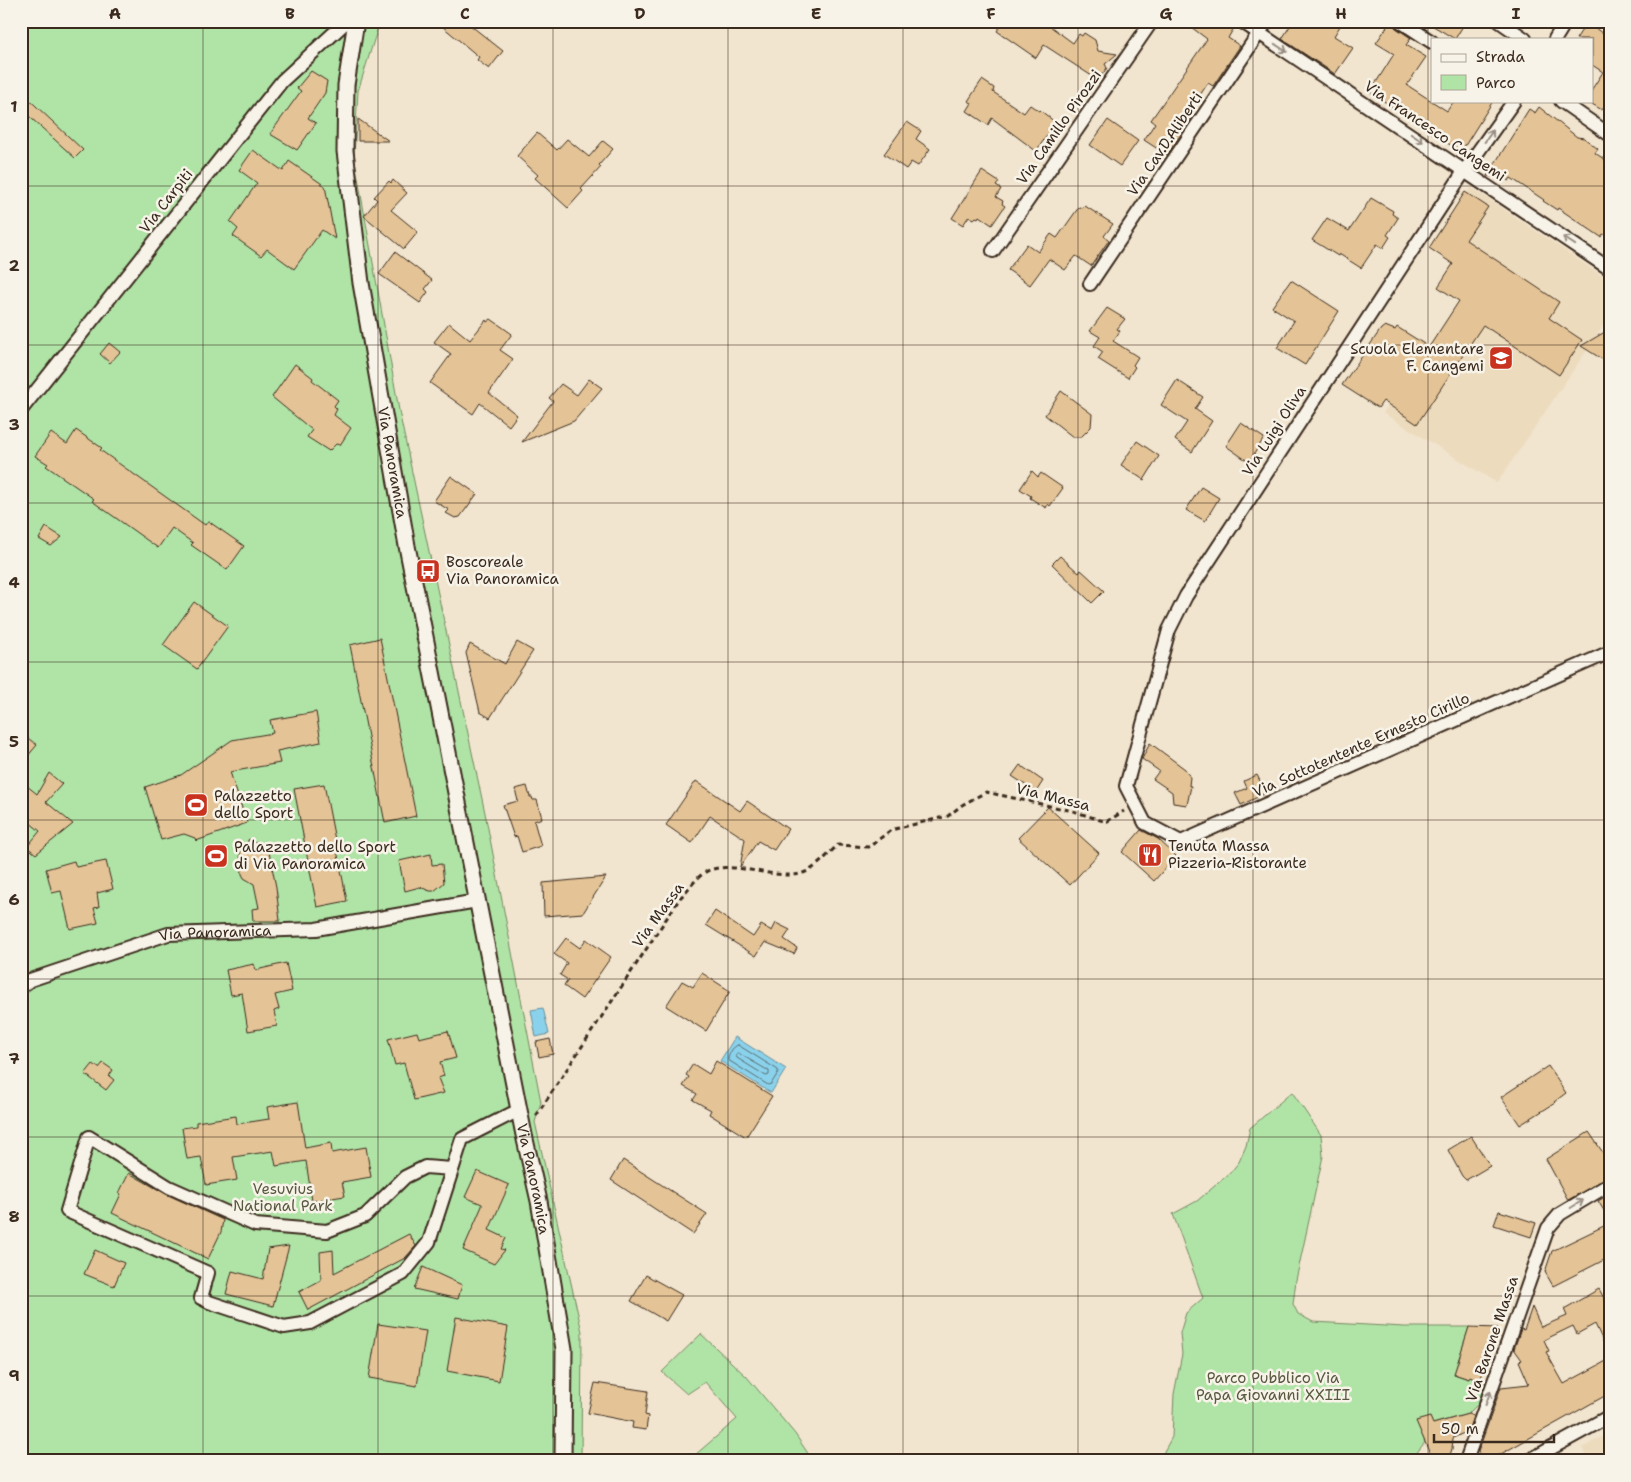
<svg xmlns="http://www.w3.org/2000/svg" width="1631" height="1482" viewBox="0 0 1631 1482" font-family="'Shantell Sans',sans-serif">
<rect width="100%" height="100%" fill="#f1e5cf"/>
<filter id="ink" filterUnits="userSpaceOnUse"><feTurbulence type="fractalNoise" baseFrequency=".02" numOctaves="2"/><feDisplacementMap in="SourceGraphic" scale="10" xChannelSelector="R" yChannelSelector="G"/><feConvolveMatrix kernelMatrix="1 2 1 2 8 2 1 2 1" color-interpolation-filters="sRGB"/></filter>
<g filter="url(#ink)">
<!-- built -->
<g fill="#eddbbe">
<polygon points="1471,187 1610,281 1610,316 1497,483 1383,413 1459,302 1438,287 1452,264 1429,248"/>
<polygon points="1610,1432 1610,1461 1589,1461 1582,1448"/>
</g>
<!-- green -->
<g fill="#b0e4a6" stroke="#768762">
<polygon points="21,21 380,21 358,91 354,155 400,416 485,813 541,1102 535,1122 582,1332 581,1461 21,1461"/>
<polygon points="1292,1092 1321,1135 1323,1156 1296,1280 1293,1304 1298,1314 1313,1322 1404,1327 1469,1327 1454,1374 1468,1379 1470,1376 1485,1383 1478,1404 1468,1414 1432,1424 1417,1421 1425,1442 1412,1459 1407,1461 1203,1461 1201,1458 1195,1461 1154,1461 1162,1455 1172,1437 1174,1394 1182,1354 1180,1333 1186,1313 1203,1298 1173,1214 1197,1201 1230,1173 1239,1162 1246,1146 1250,1128"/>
<polygon points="701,1334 747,1377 795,1434 813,1461 688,1461 737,1419 705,1382 687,1394 662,1372"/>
</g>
<!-- water -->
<g fill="#8ad2ec" stroke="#6a8f9a">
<polygon points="543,1008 549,1034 536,1037 531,1010"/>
<polygon points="735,1037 786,1069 771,1093 720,1061"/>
</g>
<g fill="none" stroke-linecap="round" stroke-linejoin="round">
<!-- shore -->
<g stroke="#5b6d70" stroke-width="1">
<path d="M738 1045 778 1070V1073L771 1084 768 1085 728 1060C728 1055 733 1046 738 1045Z"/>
<polygon points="738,1053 769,1071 769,1075 766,1076 737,1058 736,1056"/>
</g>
</g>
<!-- building -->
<g fill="#e4c496" stroke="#3b2a1e">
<polygon points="436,21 465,21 503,51 489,69 477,60 479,57"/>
<polygon points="1004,21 1043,21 1073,43 1079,34 1082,36 1084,33 1095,40 1098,51 1117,54 1105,64 1107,68 1098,80 1044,45 1036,58 997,31"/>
<polygon points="1183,21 1233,21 1235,26 1228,38 1240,46 1213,86 1208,83 1188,113 1193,116 1167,155 1144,140 1155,123 1151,120 1207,39"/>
<polygon points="1293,21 1343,21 1334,36 1353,48 1335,74 1282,39"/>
<polygon points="1391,21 1396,28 1411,38 1406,45 1426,57 1407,85 1447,111 1454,101 1493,101 1461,152 1370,92 1394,54 1376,43"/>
<polygon points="1425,21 1466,21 1455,39"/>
<polygon points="1587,22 1610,39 1610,98 1602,110 1592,104 1592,89 1603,72 1592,65 1592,39 1576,39"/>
<polygon points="311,71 327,81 325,93 308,118 316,123 297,150 270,134 301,91 297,88"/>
<polygon points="982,80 994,88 993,92 1024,113 1030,105 1039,111 1040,110 1056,123 1036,151 992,118 988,125 967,111 972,103 968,101"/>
<polygon points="21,92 83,150 75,158 21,109"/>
<polygon points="1539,107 1577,137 1584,138 1598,149 1595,153 1610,163 1610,238 1603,234 1601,237 1558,208 1557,210 1543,201 1544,200 1511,178 1509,181 1500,176 1487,176 1529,109 1535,113"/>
<polygon points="358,119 389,141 358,141"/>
<polygon points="1108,120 1138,141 1120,166 1090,145"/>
<polygon points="907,122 921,131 916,139 930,149 918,166 911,162 906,169 884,154"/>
<polygon points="537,133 557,150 567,139 589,157 603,141 613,149 599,165 601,167 581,189 583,191 568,208 535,178 538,175 517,156"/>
<polygon points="253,150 283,171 289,161 325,186 335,239 322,230 294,269 267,249 261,256 233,236 238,229 230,222 257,183 239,170"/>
<polygon points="982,171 999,182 996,186 1001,189 996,197 1003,201 1002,204 1005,206 992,225 979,216 978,218 976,217 974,219 969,216 963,225 952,218"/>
<polygon points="393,180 407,193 391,210 418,232 404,249 364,216 377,200 374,197 389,181 391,183"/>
<polygon points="1465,192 1488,207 1466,240 1559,302 1549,318 1582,340 1559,375 1483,325 1417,424 1383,401 1378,408 1342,385 1381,329 1385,326 1395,330 1397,327 1429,347 1459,301 1438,287 1453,264 1429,248"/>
<polygon points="1371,198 1393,211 1392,214 1398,218 1387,235 1390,237 1383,248 1377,244 1361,268 1339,254 1338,256 1312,240 1327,218 1349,231"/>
<polygon points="1085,206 1113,224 1104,236 1109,240 1091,266 1076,256 1065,270 1049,259 1030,285 1008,270 1027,244 1038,252 1051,234 1057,238 1079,207 1083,208"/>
<polygon points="395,252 432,280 425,289 428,292 420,303 379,274"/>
<polygon points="1291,280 1339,311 1305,365 1277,348 1294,321 1272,307"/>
<polygon points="1107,308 1125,319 1117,329 1120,331 1113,341 1138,357 1133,365 1135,367 1128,378 1098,359 1103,352 1094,346 1100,337 1090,331"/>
<polygon points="491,319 512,334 500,350 513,359 489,393 517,415 509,426 480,403 473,414 430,383 451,354 434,342 449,323 470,340 486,320 487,322"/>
<polygon points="1610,329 1610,353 1605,361 1581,346"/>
<polygon points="109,343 120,352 110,363 100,354"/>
<polygon points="295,364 313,378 312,380 338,400 334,406 337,409 334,415 351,428 340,445 336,444 329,451 307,437 312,430 272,397"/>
<polygon points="589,379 602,388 574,421 522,442 553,401 549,398 561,384 577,395"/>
<polygon points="1177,380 1203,397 1195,409 1212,421 1192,452 1175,440 1187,422 1161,405"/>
<polygon points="1061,391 1092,414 1091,427 1081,437 1073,437 1045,415"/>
<polygon points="1241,423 1264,438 1249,462 1226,446"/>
<polygon points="76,430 102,448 100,450 205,525 208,521 244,546 227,570 191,545 193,543 172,528 158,548 92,501 94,499 46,466 48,464 35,456 51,433 67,444"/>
<polygon points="1137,441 1159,456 1144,480 1121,465"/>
<polygon points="1032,471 1038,477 1041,473 1063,488 1050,506 1048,504 1046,508 1030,498 1031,496 1020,489"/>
<polygon points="451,476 477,494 460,517 455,518 446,513 449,510 434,501"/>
<polygon points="1201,487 1219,498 1205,521 1186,510"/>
<polygon points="46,527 62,537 51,546 39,539"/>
<polygon points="1060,556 1079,573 1081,570 1104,591 1092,603 1052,564"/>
<polygon points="194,602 228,626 197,669 163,645"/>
<polygon points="380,638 416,816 385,823 350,645"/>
<polygon points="517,642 533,651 490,718 480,712 466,653 470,644 505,664"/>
<polygon points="316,712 321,742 277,751 280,763 230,772 247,823 196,841 195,838 184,834 161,840 145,787 181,775 232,740 273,733 270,720"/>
<polygon points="21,733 37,745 21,764"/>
<polygon points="1150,743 1185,769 1190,777 1189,786 1191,786 1187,805 1173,803 1172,792 1153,779 1159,771 1142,759"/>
<polygon points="1020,765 1043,781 1036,792 1012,776"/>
<polygon points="49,773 62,784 46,802 73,824 36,854 27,847 40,831 29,822 26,826 21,823 23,817 21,816 21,781 37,794"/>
<polygon points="1257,775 1266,793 1241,805 1235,793 1247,788 1244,781"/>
<polygon points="696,781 740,811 747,801 788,829 774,850 758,841 740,867 745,839 710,816 692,843 666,825"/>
<polygon points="324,784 347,901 317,907 294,789"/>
<polygon points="527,786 530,797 532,797 533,800 537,800 542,818 534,821 541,846 522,852 517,836 514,837 503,805 518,801 515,789"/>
<polygon points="1048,807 1099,853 1070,885 1018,838"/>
<polygon points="1141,830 1158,839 1176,856 1154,881 1122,852"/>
<polygon points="249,839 262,847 268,847 276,887 280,921 253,921 252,909 259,908 254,884 244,878 242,874 240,853"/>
<polygon points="431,854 432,865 442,864 444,883 434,891 430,891 420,887 405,891 399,861"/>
<polygon points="74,861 76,867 106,861 113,889 97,893 99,907 94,908 98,923 70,929 61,891 52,893 46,869"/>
<polygon points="606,877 583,913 544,916 543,883"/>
<polygon points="715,911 753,937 761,925 772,931 776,923 790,930 784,939 797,948 794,954 765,942 756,956 706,925"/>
<polygon points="566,938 580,948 586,939 611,957 582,999 564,986 568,980 560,975 567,963 554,954"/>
<polygon points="286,963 292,991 275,995 279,1009 274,1011 277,1026 248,1031 242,993 231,995 226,970 254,964 256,970"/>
<polygon points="702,973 730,991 706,1031 666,1006 682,981 693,987"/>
<polygon points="448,1031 456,1058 440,1062 444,1076 438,1078 444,1093 414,1100 404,1063 395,1065 388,1039 417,1032 419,1038"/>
<polygon points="550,1039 553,1054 539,1057 536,1042"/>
<polygon points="716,1061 772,1096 746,1137 709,1114 711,1110 693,1100 697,1094 683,1086 689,1077 686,1075 693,1064 709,1074"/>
<polygon points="103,1063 113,1070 109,1076 114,1080 106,1090 85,1074 93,1064 99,1068"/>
<polygon points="1548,1066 1566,1093 1554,1102 1555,1103 1520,1125 1501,1097"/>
<polygon points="298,1102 305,1148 331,1143 332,1153 366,1147 371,1177 342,1182 345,1196 312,1201 306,1161 276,1166 273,1151 233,1157 237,1180 206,1185 201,1157 187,1159 182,1128 196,1126 196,1122 236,1116 237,1124 269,1119 267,1107"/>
<polygon points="1589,1132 1610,1163 1610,1176 1568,1200 1546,1159"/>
<polygon points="1471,1136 1490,1166 1466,1180 1462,1176 1448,1150"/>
<polygon points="623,1160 707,1214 693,1234 611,1180"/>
<polygon points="477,1171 509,1185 489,1230 506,1238 501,1249 505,1250 494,1264 463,1250 482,1206 482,1204 465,1197"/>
<polygon points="129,1173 166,1194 223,1220 221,1232 208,1259 112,1213 121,1194 119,1193"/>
<polygon points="1610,1194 1610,1220 1598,1201"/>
<polygon points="1499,1211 1536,1223 1531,1237 1494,1225"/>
<polygon points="1610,1223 1610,1257 1553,1286 1545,1272 1552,1251"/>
<polygon points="409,1234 416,1246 405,1258 308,1310 299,1292 321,1280 320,1252 333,1250 334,1273"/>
<polygon points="289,1246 273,1306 226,1294 232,1271 263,1279 268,1249"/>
<polygon points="95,1250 124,1263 114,1286 84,1274"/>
<polygon points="423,1267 462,1285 458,1299 414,1289"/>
<polygon points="646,1275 682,1295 666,1321 631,1301"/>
<polygon points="1599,1289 1610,1309 1610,1356 1595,1324 1577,1334 1573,1326 1544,1340 1549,1351 1546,1352 1564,1384 1610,1359 1610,1393 1492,1459 1490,1455 1483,1460 1478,1452 1501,1387 1529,1384 1519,1361 1522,1360 1514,1349 1521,1329 1524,1330 1532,1307 1541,1327 1567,1316 1564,1309"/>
<polygon points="456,1317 508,1327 499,1381 447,1371"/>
<polygon points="378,1324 426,1331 417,1386 369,1378"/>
<polygon points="1469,1327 1498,1328 1480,1381 1470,1376 1469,1379 1454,1374"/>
<polygon points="595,1383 648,1391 645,1415 648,1416 646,1430 632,1428 633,1422 588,1413"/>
<polygon points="1468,1414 1473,1416 1468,1431 1453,1438 1452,1449 1448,1461 1433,1461 1416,1421 1430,1417 1433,1424"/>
</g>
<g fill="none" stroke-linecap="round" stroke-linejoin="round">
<defs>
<g id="minor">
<polyline points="1241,21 1610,269"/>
<polyline points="1400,21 1432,42"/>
<polyline points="1499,21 1525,39"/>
<polyline points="1555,39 1566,21"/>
<polyline points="1514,101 1465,170 1186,596 1169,630 1126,786 1145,823 1181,842 1610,652"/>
<polyline points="1561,101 1610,135"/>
<polyline points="993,251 1152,21"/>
<polyline points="1090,284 1267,21"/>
<polyline points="21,410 282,81 347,21"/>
<path id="s1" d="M21 987 30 980 168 934 316 929 477 901"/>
<polyline points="452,1169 425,1167 405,1177 365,1216 327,1231 255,1225 169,1187 89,1137 67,1211 208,1273 201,1298 209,1302 284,1327 310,1323 403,1274 429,1242 462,1139 519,1110"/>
<polyline points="1466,1461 1548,1228 1560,1214 1610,1184"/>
<polyline points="1528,1461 1610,1416"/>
</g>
<g id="tertiary">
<path id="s2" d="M356 21 346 85 345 151 361 283 407 546 524 1135 539 1201 564 1349 563 1461"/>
</g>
</defs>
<!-- minor casing -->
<use href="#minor" stroke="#3b2a1e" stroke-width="16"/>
<!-- tertiary casing -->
<use href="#tertiary" stroke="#3b2a1e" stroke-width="19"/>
<!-- path -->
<path stroke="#3b2a1e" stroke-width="3" stroke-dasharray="5 4" stroke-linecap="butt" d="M536 1116 680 898C688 890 695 879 704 873 727 857 777 882 803 873 816 869 828 854 838 845L869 847 891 830 948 816 962 805 986 792 1073 811 1106 822 1124 811"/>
<!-- minor -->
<use href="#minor" stroke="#f7f3e8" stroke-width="12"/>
<!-- tertiary -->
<use href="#tertiary" stroke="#f7f3e8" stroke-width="15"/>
</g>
<!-- one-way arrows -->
<defs><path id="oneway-shaft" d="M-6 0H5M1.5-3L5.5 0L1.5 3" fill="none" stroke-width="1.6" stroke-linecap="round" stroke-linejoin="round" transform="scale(1.25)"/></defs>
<g stroke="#998e83">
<use href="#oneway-shaft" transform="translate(1281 48) rotate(34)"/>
<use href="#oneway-shaft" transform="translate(1489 136) rotate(-54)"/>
<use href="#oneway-shaft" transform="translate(1417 138) rotate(34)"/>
<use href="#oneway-shaft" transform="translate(1569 241) rotate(-146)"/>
<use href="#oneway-shaft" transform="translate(1577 1204) rotate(-32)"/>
<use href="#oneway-shaft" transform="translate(1488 1398) rotate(-71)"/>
</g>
</g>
<!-- grid -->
<path fill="none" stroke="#3b2a1e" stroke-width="1" stroke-opacity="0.55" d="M203 21V1461M378 21V1461M553 21V1461M728 21V1461M903 21V1461M1078 21V1461M1253 21V1461M1428 21V1461M21 186H1610M21 345H1610M21 503H1610M21 662H1610M21 820H1610M21 979H1610M21 1137H1610M21 1296H1610"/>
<!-- icons -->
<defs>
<symbol id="school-square" viewBox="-11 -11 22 22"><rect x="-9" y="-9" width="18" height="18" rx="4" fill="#c8321e" stroke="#f7f3e8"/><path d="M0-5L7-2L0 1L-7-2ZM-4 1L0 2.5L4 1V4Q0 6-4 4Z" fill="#fff"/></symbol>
<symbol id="bus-square" viewBox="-11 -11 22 22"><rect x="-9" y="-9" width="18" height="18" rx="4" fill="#c8321e" stroke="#f7f3e8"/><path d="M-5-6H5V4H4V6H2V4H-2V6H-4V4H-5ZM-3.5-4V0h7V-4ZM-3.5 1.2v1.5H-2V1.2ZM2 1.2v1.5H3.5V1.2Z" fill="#fff"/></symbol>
<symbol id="stadium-square" viewBox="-11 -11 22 22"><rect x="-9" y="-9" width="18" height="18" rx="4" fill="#c8321e" stroke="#f7f3e8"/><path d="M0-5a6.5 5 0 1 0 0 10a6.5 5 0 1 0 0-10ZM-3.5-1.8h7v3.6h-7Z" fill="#fff"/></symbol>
<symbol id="restaurant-square" viewBox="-11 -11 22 22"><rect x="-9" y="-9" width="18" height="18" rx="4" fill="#c8321e" stroke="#f7f3e8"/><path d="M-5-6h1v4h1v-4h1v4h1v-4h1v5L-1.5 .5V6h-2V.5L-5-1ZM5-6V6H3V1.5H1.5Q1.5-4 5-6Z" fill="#fff"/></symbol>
</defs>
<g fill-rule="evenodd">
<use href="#school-square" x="1487" y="344" width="28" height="28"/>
<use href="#bus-square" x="414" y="557" width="28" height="28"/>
<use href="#stadium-square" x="182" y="791" width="28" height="28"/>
<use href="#restaurant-square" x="1136" y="841" width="28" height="28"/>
<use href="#stadium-square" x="202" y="842" width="28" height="28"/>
</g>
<g text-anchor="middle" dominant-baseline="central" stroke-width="5" stroke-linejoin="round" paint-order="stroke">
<!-- street labels -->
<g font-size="15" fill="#3b2a1e" stroke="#f7f3e8">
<text transform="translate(1059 127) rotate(-55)">Via Camillo Pirozzi</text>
<text transform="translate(1435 131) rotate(34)">Via Francesco Cangemi</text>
<text transform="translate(1165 144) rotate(-56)">Via Cav.D.Aliberti</text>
<text transform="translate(166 201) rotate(-52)">Via Carpiti</text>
<text transform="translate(1274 431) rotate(-57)">Via Luigi Oliva</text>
<text stroke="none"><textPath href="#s2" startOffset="446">Via Panoramica</textPath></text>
<text transform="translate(1361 745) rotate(-24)">Via Sottotentente Ernesto Cirillo</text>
<text transform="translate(1053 797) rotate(14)">Via Massa</text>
<text transform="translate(658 915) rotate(-54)">Via Massa</text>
<text stroke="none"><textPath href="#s1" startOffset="204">Via Panoramica</textPath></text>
<text stroke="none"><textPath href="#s2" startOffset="1176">Via Panoramica</textPath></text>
<text transform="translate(1492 1339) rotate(-71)">Via Barone Massa</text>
</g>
<!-- poi labels -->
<g font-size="15" fill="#3b2a1e" stroke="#f7f3e8" text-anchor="start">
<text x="1484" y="349" text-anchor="end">Scuola Elementare<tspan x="1484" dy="17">F. Cangemi</tspan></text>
<text x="446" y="562">Boscoreale<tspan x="446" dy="17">Via Panoramica</tspan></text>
<text x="214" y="796">Palazzetto<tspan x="214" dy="17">dello Sport</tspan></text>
<text x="1168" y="846">Tenuta Massa<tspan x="1168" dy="17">Pizzeria-Ristorante</tspan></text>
<text x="234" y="847">Palazzetto dello Sport<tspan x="234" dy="17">di Via Panoramica</tspan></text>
</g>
<!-- park labels -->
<g font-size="15" fill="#585840" stroke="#f7f3e8">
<text x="283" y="1189">Vesuvius<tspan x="283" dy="17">National Park</tspan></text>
<text x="1273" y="1378">Parco Pubblico Via<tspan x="1273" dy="17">Papa Giovanni XXIII</tspan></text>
</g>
</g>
<!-- margin -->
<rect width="1631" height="1482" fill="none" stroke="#f7f3e8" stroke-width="55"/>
<!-- legend -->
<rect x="1431" y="38" width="162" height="65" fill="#f7f3e8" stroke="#aca397"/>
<rect x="1441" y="54" width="25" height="8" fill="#f7f3e8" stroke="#aca397"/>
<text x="1476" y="62" font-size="15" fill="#3b2a1e">Strada</text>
<rect x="1441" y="75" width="25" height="15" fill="#b0e4a6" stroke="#aca397"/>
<text x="1476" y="88" font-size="15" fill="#3b2a1e">Parco</text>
<!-- scale -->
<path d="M1434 1434v8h120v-8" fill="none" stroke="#3b2a1e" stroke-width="2.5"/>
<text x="1441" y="1434" font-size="15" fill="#3b2a1e" stroke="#f7f3e8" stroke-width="4" paint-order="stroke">50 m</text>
<rect x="28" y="28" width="1576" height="1426" fill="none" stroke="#3b2a1e" stroke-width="2"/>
<g font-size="16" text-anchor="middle" font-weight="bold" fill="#3b2a1e">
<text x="115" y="19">A</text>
<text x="290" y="19">B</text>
<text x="465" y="19">C</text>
<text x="640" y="19">D</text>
<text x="816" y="19">E</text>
<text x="991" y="19">F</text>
<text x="1166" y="19">G</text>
<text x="1341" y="19">H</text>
<text x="1516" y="19">I</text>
<text x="14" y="112">1</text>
<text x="14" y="271">2</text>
<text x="14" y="430">3</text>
<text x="14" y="588">4</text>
<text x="14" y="747">5</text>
<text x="14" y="905">6</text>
<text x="14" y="1064">7</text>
<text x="14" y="1222">8</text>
<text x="14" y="1381">9</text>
</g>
</svg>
